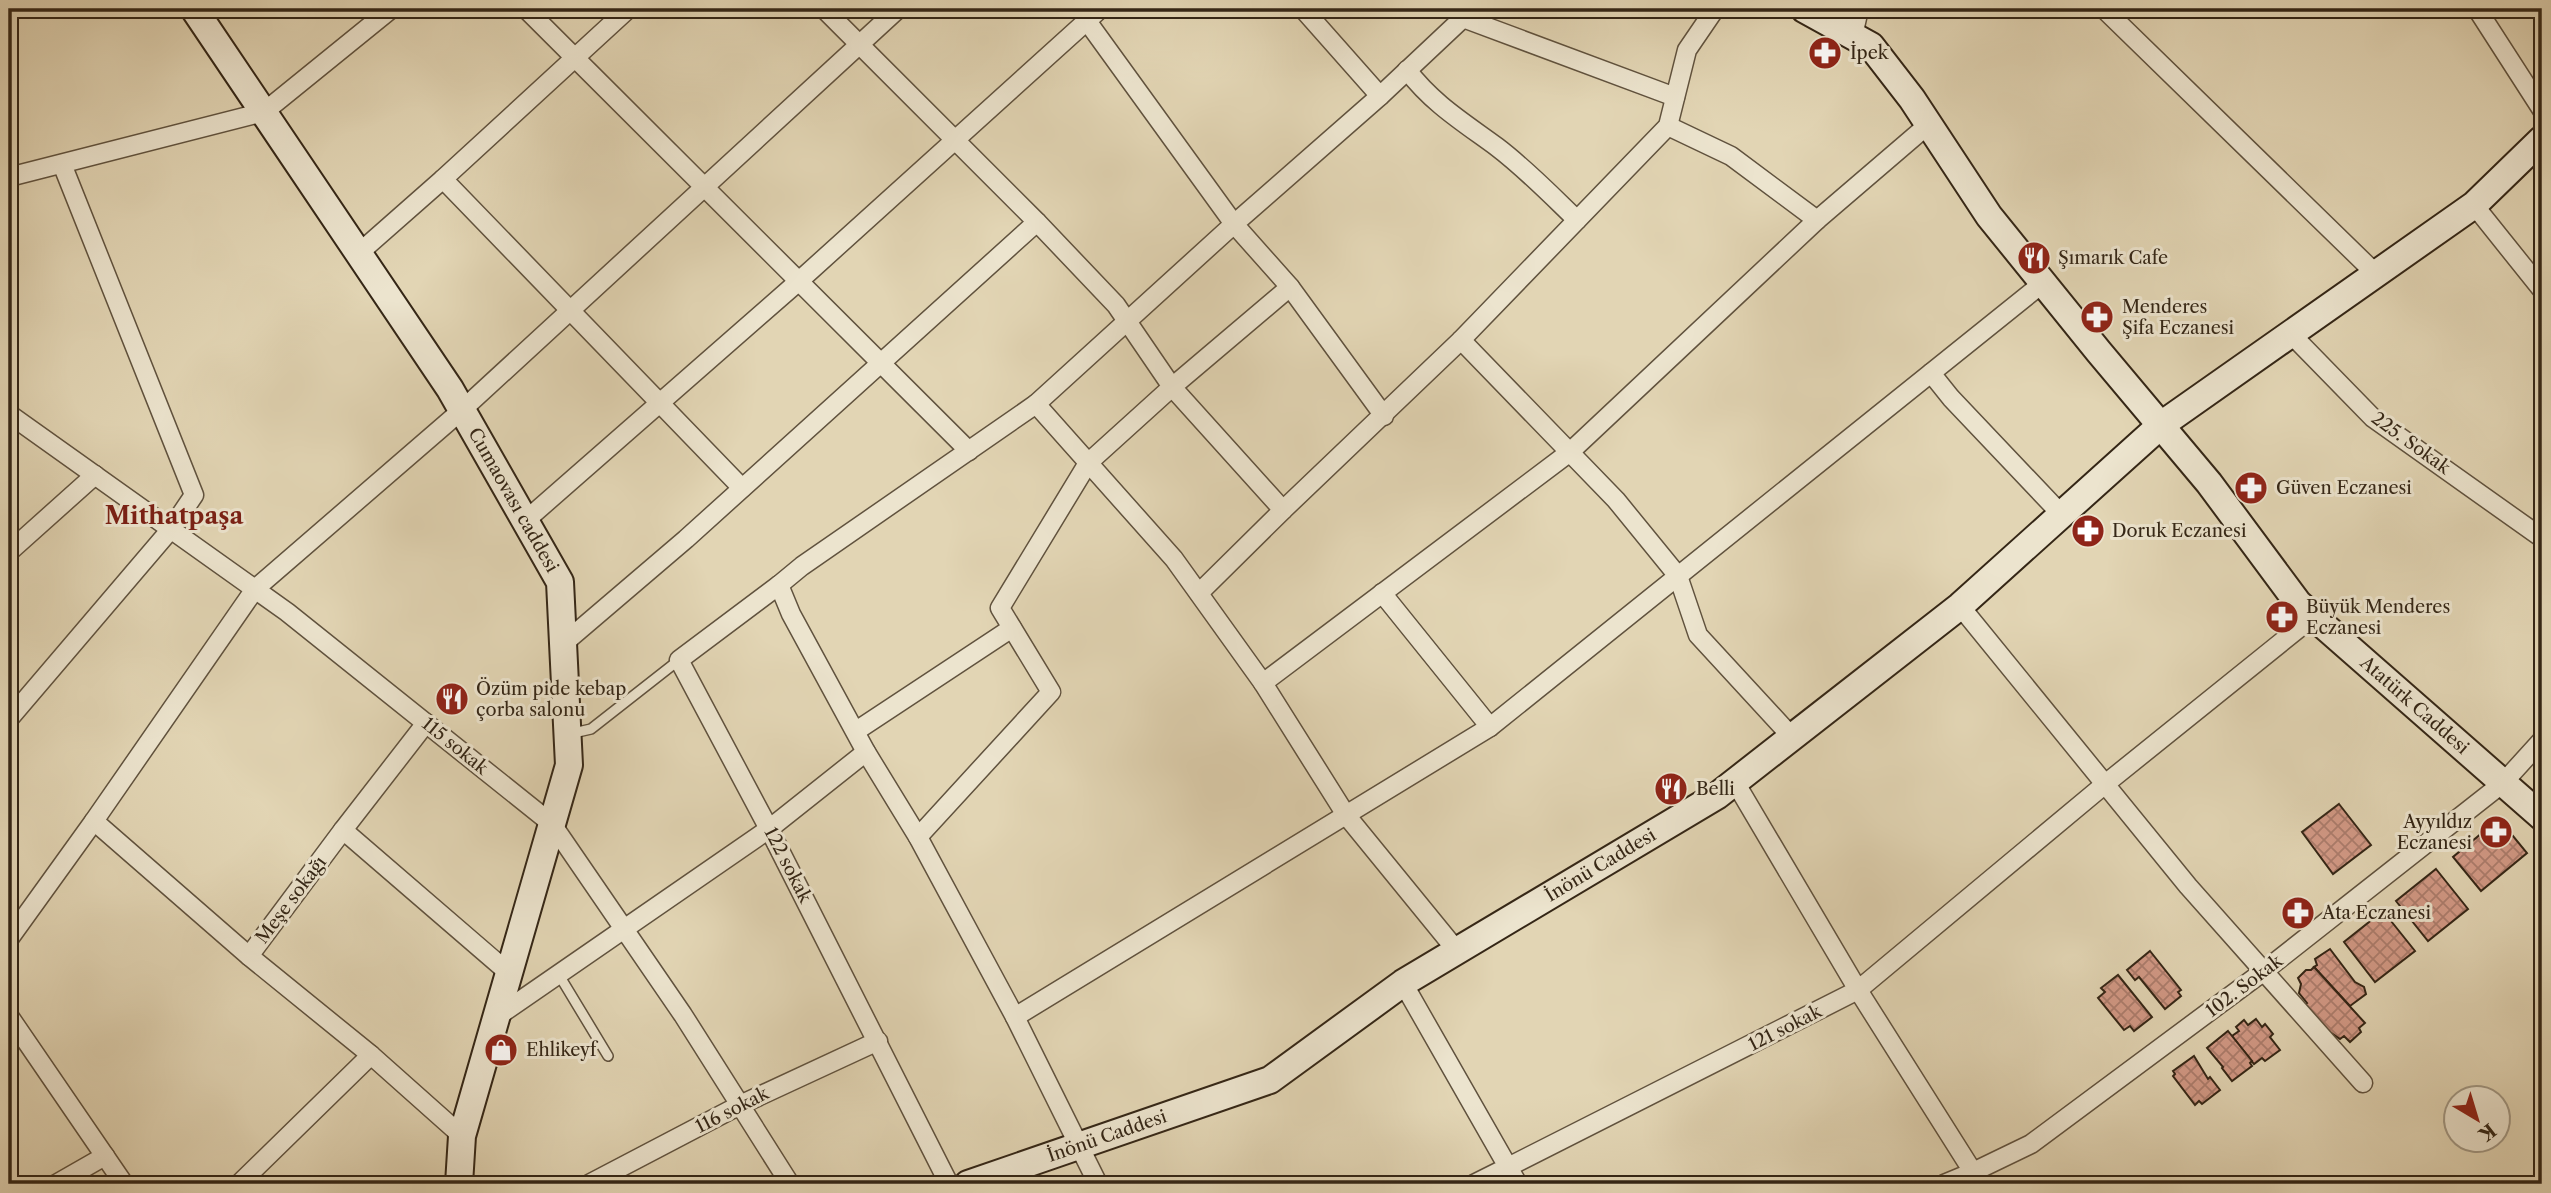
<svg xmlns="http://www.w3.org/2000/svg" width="2551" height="1193" viewBox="0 0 2551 1193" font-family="'Libre Caslon Text',serif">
<defs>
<pattern id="building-cross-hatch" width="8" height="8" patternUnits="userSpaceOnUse" patternTransform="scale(1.75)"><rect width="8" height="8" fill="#d39a87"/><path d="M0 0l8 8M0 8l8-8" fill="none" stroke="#ac7d6d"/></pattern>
</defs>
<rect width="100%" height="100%" fill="#e2d5b4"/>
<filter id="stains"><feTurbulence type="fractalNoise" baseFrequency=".00286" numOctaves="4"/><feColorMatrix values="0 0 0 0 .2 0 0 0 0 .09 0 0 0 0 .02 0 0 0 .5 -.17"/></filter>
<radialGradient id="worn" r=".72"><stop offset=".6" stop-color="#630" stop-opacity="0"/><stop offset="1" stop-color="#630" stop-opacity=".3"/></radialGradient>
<!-- building -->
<g fill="url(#building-cross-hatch)" stroke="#342616" stroke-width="2">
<polygon points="2339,804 2371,845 2333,874 2302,832"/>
<polygon points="2499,819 2527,853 2481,891 2453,857"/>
<polygon points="2436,869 2468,909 2428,941 2396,901"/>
<polygon points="2383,911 2415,951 2375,982 2344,942"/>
<polygon points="2330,949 2355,982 2364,987 2366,994 2350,1006 2314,967 2317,965 2315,959"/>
<polygon points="2150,951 2181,990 2178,992 2181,996 2165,1009 2139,977 2135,980 2127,970"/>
<polygon points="2314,967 2365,1023 2359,1028 2361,1032 2350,1042 2344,1036 2340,1039 2327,1030 2304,1005 2307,1003 2299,993 2301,984 2298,978 2306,970 2311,970"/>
<polygon points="2118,975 2152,1017 2134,1031 2130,1026 2124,1030 2098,998 2105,992 2101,988"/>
<polygon points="2256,1019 2262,1027 2265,1024 2273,1034 2270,1037 2280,1050 2265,1061 2262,1058 2254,1064 2232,1036 2239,1031 2236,1027 2244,1020 2248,1025"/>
<polygon points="2228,1031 2252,1061 2250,1063 2252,1066 2232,1081 2222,1068 2223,1067 2207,1048"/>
<polygon points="2194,1056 2208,1079 2210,1077 2220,1090 2202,1104 2199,1101 2195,1105 2173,1076 2175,1074 2173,1071"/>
</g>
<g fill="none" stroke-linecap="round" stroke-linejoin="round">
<defs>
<g id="service">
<polyline points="569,734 591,729 679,660"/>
<polyline points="559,975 608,1056"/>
</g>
<g id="minor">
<polyline points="526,9 969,451"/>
<polyline points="824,9 1037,222"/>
<polyline points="1303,9 1380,96 1463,18 1470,9"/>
<polyline points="2104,9 2376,274"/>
<polyline points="2477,9 2542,110"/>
<polyline points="1463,18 1675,97"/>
<polyline points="1853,36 1859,9"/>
<path d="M1407 70C1433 104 1463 122 1497 147 1526 169 1551 195 1577 220"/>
<polyline points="9,177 264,112 391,9"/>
<polyline points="443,179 628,9"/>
<polyline points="2474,205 2542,290"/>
<polyline points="1817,220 1929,124"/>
<polyline points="359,253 443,179 742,488"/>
<polyline points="1290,287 1384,416"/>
<polyline points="2291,334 2373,418 2542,538"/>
<polyline points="1461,340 1668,126 1687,50 1715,9"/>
<polyline points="1931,373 1951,398 2062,515"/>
<polyline points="1036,404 1234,224 1087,21"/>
<polyline points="9,414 287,612 552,824 683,1015 790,1184"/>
<polyline points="1283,510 1461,340 1616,500 1678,576 1698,635 1792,737"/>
<polyline points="525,521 799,281 1100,9"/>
<polyline points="9,552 95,475"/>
<polyline points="779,585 679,660 769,829 949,1184"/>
<polyline points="1199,593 1283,510 1172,387 1290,287 1234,224 1380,96"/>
<polyline points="1382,593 1490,727"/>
<polyline points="1960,606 2188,886 2363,1083"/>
<polyline points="563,644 686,539 1037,222 1116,305 1172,387 1088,463 1000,608 1051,692 918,837"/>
<polyline points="1263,683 1570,452 1817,220 1731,156 1668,126"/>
<polyline points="9,719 171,529 194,495 62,164"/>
<polyline points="856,731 1012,628"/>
<polyline points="1735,782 1858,990 2104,785 2314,616"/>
<polyline points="343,830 426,723"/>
<polyline points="9,939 94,821"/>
<polyline points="249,956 94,821 255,589 462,410 898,9"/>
<polyline points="1403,983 1508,1167 1474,1184"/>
<polyline points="9,1016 124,1184"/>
<polyline points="498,1016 769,829 866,752"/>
<polyline points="1015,1017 918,837 866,752 791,614 779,585 802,566 1036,404 1174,559 1263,683 1346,815 1457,951"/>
<polyline points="462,1136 371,1055 249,956 343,830 510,974"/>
<polyline points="1973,1172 2031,1144 2264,971 2503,783 2542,740"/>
<polyline points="56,1184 105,1156"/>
<polyline points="239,1184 371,1055"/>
<polyline points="589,1184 740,1105 878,1041"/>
<polyline points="1098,1184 1015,1017 1490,727 2043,283"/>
<polyline points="1518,1184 1508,1167 1858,990 1973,1172 1944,1184"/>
</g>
<g id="secondary">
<path id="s1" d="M194 9 450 389 560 582 569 765 462 1136 459 1184"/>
<path id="s2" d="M1804 9 1871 46 1912 99 1989 216 2099 352 2209 483 2298 603 2542 817"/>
<path id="s3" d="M968 1184 1270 1080 1403 983 1718 795 1960 606 2161 425 2474 205 2542 139"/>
</g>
</defs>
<!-- service casing -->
<use href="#service" stroke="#60523e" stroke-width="12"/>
<!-- minor casing -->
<use href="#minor" stroke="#60523e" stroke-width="21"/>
<!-- secondary casing -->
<use href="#secondary" stroke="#342616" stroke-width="30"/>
<!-- service -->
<use href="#service" stroke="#ece4ce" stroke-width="9"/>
<!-- minor -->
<use href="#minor" stroke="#ece4ce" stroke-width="18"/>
<!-- secondary -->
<use href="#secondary" stroke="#ece4ce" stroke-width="26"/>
</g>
<!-- icons -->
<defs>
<symbol id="pharmacy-disc" viewBox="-11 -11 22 22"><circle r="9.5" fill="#8f2418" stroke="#ece4ce"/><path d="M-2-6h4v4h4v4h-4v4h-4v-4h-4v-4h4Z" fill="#fff"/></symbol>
<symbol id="restaurant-disc" viewBox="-11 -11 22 22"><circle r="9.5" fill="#8f2418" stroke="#ece4ce"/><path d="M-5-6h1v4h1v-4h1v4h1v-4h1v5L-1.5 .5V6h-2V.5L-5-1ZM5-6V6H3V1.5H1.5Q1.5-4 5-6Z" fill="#fff"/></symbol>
<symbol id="shop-disc" viewBox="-11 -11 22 22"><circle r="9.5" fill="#8f2418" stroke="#ece4ce"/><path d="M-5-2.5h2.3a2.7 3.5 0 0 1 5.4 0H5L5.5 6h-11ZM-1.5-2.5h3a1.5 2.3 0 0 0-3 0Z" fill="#fff"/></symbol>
</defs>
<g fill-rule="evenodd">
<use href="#pharmacy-disc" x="1806" y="34" width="38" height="38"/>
<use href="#restaurant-disc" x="2015" y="239" width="38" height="38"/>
<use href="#pharmacy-disc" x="2078" y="298" width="38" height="38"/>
<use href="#pharmacy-disc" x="2232" y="469" width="38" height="38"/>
<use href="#pharmacy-disc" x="2069" y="512" width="38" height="38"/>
<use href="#pharmacy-disc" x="2263" y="598" width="38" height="38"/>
<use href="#restaurant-disc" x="433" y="680" width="38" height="38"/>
<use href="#restaurant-disc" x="1652" y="770" width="38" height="38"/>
<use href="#pharmacy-disc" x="2477" y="813" width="38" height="38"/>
<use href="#pharmacy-disc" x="2279" y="894" width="38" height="38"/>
<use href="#shop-disc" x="482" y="1031" width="38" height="38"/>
</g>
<g text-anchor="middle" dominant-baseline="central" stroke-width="6" stroke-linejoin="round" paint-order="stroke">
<!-- poi labels -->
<g font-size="18" fill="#342616" stroke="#ece4ce" text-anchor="start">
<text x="1850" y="53">İpek</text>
<text x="2058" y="258">Şımarık Cafe</text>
<text x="2122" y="307">Menderes<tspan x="2122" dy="21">Şifa Eczanesi</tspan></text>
<text x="2276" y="488">Güven Eczanesi</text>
<text x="2112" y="531">Doruk Eczanesi</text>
<text x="2306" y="607">Büyük Menderes<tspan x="2306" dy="21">Eczanesi</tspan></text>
<text x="476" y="689">Özüm pide kebap<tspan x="476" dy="21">çorba salonu</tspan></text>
<text x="1696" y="789">Belli</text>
<text x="2472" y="822" text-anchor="end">Ayyıldız<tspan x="2472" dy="21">Eczanesi</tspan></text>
<text x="2322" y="913">Ata Eczanesi</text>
<text x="526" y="1050">Ehlikeyf</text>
</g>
<!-- street labels -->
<g font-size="18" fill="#342616" stroke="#ece4ce">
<text transform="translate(2411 443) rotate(36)">225. Sokak</text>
<text stroke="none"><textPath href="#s1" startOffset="586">Cumaovası caddesi</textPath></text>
<text stroke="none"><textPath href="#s2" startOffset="934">Atatürk Caddesi</textPath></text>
<text transform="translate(455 746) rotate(39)">115 sokak</text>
<text transform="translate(788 865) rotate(63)">122 sokak</text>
<text stroke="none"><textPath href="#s3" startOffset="714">İnönü Caddesi</textPath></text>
<text transform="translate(291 900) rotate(-53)">Meşe sokağı</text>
<text transform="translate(2244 986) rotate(-37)">102. Sokak</text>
<text transform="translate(1785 1028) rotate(-27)">121 sokak</text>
<text transform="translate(732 1110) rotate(-27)">116 sokak</text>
<text stroke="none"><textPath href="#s3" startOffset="147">İnönü Caddesi</textPath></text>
</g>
<!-- district labels -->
<g font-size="24" font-weight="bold" fill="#7a1f14" stroke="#ece4ce">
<text x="174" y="515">Mithatpaşa</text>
</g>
</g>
<!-- margin -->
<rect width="2551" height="1193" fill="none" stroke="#e2d5b4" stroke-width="35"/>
<rect x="10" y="10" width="2530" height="1172" fill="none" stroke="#342616" stroke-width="3.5"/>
<rect x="18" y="18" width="2516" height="1158" fill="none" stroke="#342616" stroke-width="2"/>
<!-- north arrow -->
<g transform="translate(2477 1119) rotate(142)"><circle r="33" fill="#ece4ce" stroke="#a29884" stroke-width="2"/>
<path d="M0-5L12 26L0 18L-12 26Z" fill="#8f2418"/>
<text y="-10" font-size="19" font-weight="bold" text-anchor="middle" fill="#342616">K</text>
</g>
<rect width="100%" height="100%" filter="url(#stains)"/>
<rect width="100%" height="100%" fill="url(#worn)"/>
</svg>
